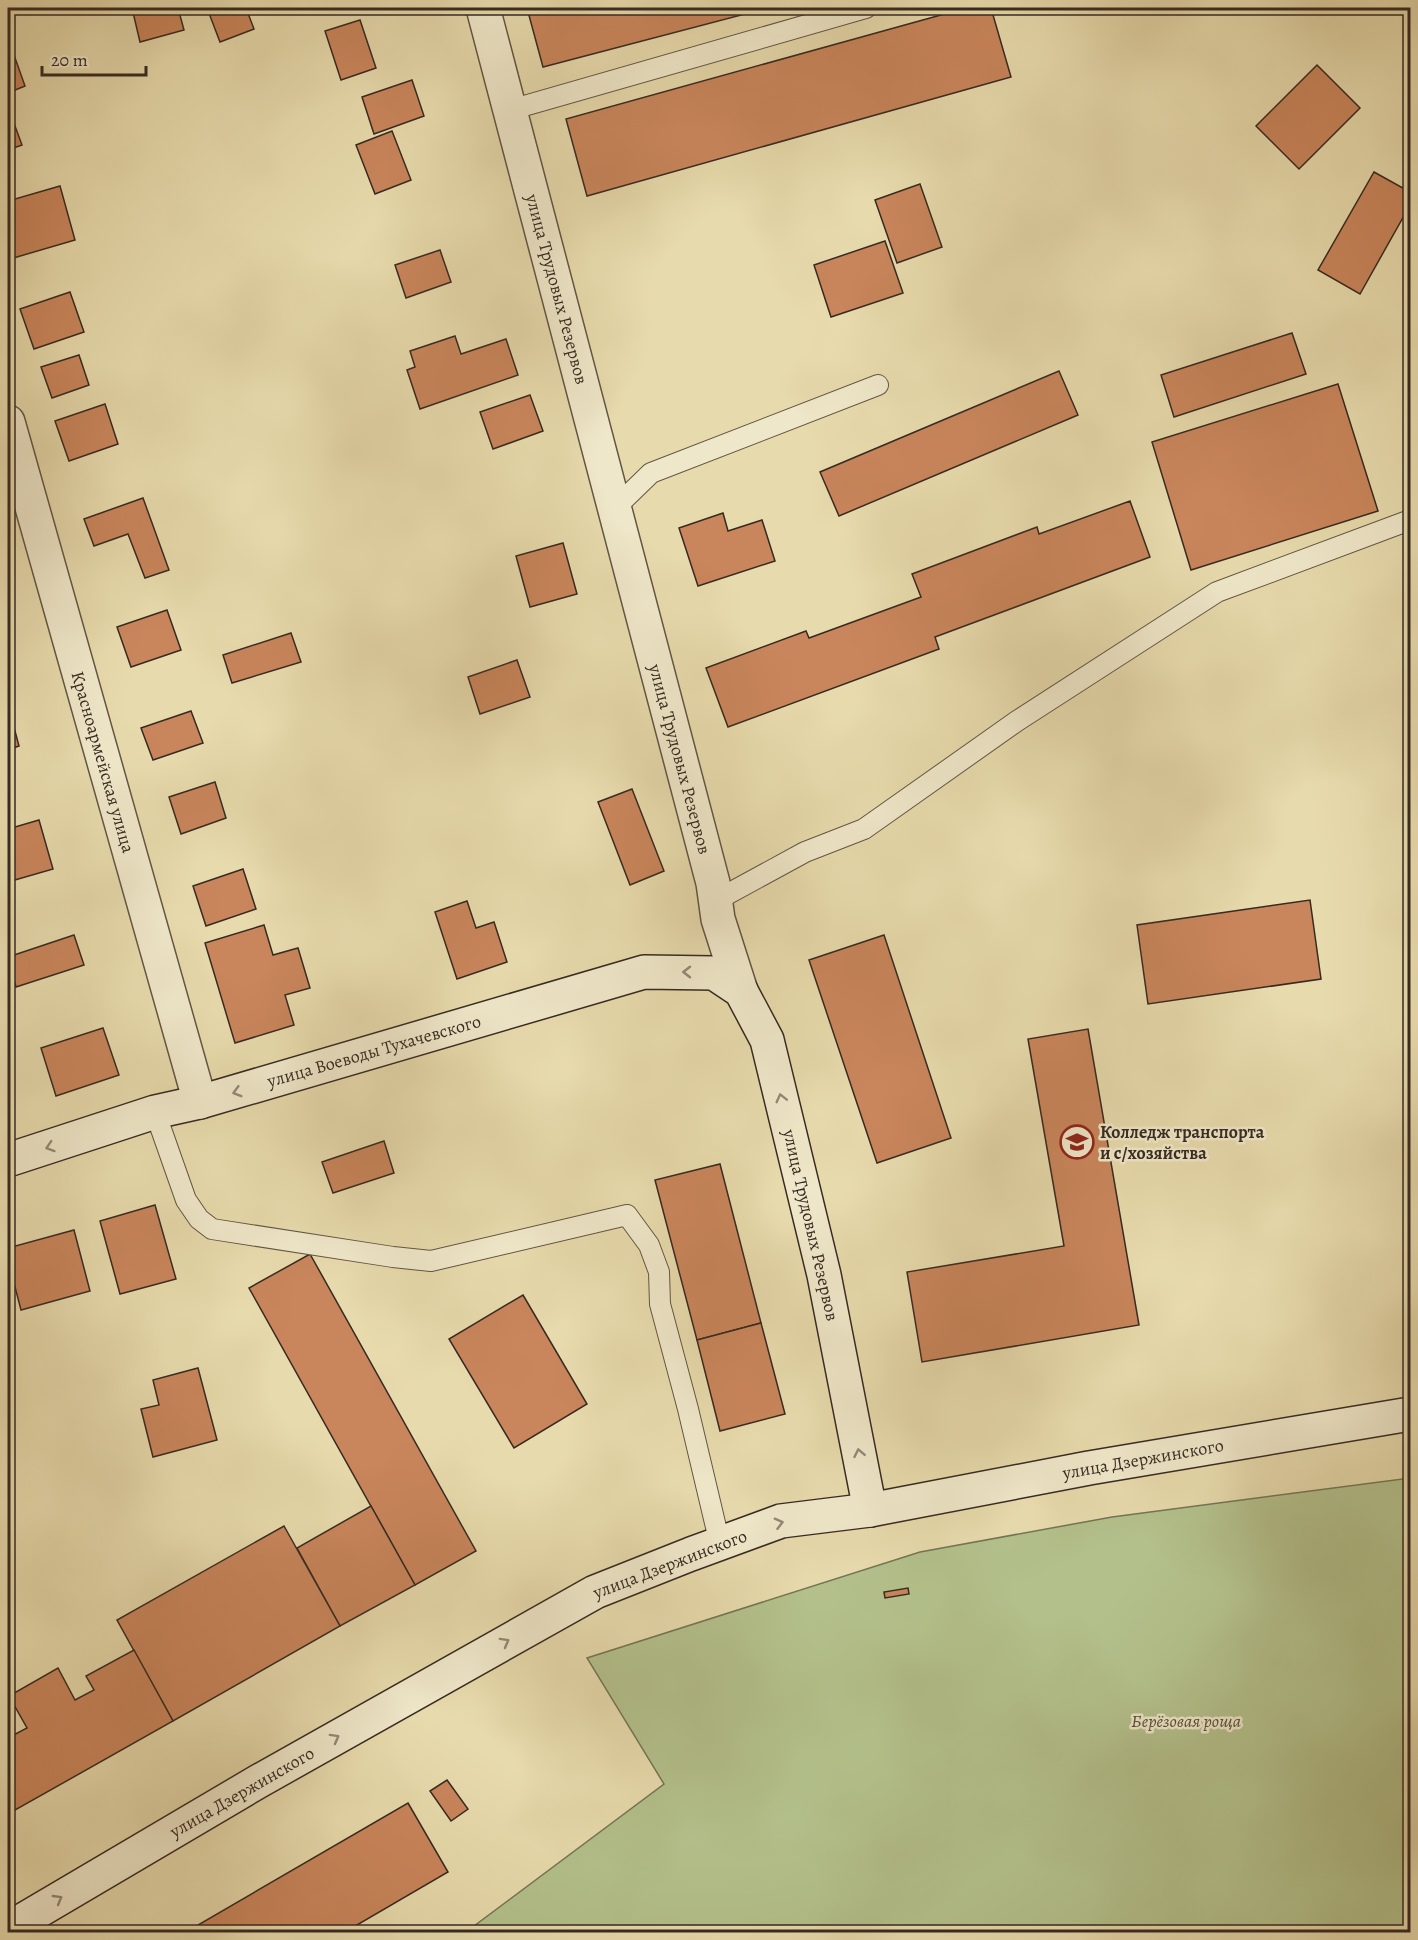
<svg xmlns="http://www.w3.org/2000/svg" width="1418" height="1940" viewBox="0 0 1418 1940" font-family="Alegreya,serif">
<rect width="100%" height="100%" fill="#e7daac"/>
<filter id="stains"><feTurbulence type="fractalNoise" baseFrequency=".00333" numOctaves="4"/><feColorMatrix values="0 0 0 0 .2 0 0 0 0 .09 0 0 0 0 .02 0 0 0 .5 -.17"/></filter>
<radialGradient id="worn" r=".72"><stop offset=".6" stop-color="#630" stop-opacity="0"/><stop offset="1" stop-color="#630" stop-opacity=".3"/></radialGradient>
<!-- green -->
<polygon fill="#b3c08b" stroke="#747556" stroke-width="1.5" points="1410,1478 1410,1932 466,1932 664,1784 587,1658 920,1552 1112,1517"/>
<!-- building -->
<g fill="#c9855b" stroke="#362a22" stroke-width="1.5">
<polygon points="132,8 178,8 184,30 140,42"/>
<polygon points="207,8 246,8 254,29 220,42"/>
<polygon points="527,8 768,8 543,67"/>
<polygon points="966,8 991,8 1011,77 587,196 566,119"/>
<polygon points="360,20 376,68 341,80 325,31"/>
<polygon points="8,38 25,86 8,93"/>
<polygon points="1317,65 1360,108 1299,169 1256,126"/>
<polygon points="412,80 424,116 374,134 362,97"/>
<polygon points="8,107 22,145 8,150"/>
<polygon points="392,131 411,180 375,194 356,145"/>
<polygon points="1374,172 1410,192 1410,205 1360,294 1318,270"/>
<polygon points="920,184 942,247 897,263 875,200"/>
<polygon points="60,186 75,240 10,259 8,251 8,201"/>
<polygon points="885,241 903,293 831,317 814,265"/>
<polygon points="440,250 451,282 406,298 395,265"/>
<polygon points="70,292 84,332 34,349 20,309"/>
<polygon points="1292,333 1306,374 1174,417 1161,375"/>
<polygon points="455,336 461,354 506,339 518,375 420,409 407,370 415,367 410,351"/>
<polygon points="79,355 89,385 52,398 41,367"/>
<polygon points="1059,371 1078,415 839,516 820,472"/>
<polygon points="1338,384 1378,511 1191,570 1152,442"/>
<polygon points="530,395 543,431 493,449 480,412"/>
<polygon points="105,404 118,444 69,461 55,421"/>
<polygon points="143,498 169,570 145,578 128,534 94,546 84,519"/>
<polygon points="1130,501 1150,557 935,637 939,649 728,727 706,668 806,631 809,638 921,597 912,574 1037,527 1039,534"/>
<polygon points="723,513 728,531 762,520 775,561 698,586 679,528"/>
<polygon points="563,543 577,594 530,607 516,556"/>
<polygon points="167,610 181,650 131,667 117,627"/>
<polygon points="291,633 301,662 232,683 223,655"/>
<polygon points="517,660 530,697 480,714 468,677"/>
<polygon points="8,705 19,746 8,750"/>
<polygon points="191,711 203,743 153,760 141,728"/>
<polygon points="215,782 226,818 181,834 169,797"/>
<polygon points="632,789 664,871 630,885 598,802"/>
<polygon points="39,820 53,869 8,882 8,829"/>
<polygon points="243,869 256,909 206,926 193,886"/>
<polygon points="1310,900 1321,979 1148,1004 1137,925"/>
<polygon points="467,901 476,928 494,922 507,962 457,979 435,912"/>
<polygon points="264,925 273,955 298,948 310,988 285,995 294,1025 235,1043 205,943"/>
<polygon points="74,935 84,965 16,987 8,957"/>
<polygon points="884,935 951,1138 877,1163 809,960"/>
<polygon points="103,1028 119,1075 56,1096 41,1048"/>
<polygon points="1088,1029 1139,1325 922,1362 907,1272 1064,1246 1028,1039"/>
<polygon points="384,1141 394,1173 333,1193 322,1162"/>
<polygon points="720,1164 761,1323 697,1340 655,1180"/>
<polygon points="155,1205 176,1279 120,1294 100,1221"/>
<polygon points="74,1230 90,1291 21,1310 8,1260 8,1248"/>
<polygon points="310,1254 476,1551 415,1585 249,1288"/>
<polygon points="523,1295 587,1404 514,1448 449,1339"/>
<polygon points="761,1323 785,1414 720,1431 697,1340"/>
<polygon points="198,1368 217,1440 153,1457 141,1409 159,1405 153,1380"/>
<polygon points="371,1506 415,1585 340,1626 297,1548"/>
<polygon points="284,1526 340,1626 173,1721 117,1620"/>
<polygon points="908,1588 909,1594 885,1598 884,1592"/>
<polygon points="134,1650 173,1721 8,1814 8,1738 27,1728 9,1696 58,1668 75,1700 94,1690 86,1676"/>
<polygon points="447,1780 468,1809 451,1821 430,1791"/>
<polygon points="408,1803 448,1872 345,1932 186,1932"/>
</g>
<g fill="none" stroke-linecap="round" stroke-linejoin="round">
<defs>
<g id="service">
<polyline points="510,110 866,8"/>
<polyline points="614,509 651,473 878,385"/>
<polyline points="715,901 805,852 864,829 1017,721 1217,592 1410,520"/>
<polyline points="155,1112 186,1200 199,1219 212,1229 393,1257 431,1261 627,1215 649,1245 659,1272 660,1304 688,1409 720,1544"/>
</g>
<g id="minor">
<polyline points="483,8 713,883 718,919 741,991"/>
<polyline points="8,422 200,1102"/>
</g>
<g id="secondary">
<polyline points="8,1160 155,1112 200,1102 644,972 714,973 741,991 767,1040 824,1275 870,1510"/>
<polyline points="8,1929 259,1781 595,1592 691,1554 781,1521 870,1510 1089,1468 1410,1414"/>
</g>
</defs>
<!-- service casing -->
<use href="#service" stroke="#625644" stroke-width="22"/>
<!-- minor casing -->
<use href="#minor" stroke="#625644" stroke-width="36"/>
<!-- secondary casing -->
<use href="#secondary" stroke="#362a22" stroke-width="36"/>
<!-- service -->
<use href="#service" stroke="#efe7c9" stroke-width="20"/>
<!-- minor -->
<use href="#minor" stroke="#efe7c9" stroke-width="33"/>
<!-- secondary -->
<use href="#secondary" stroke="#efe7c9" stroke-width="33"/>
</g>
<!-- one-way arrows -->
<defs><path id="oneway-chevron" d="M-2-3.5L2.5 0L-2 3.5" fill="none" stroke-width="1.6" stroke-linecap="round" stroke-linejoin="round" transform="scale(1.5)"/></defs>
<g stroke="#928876">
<use href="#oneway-chevron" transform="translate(687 972) rotate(-180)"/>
<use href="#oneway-chevron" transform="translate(237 1092) rotate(164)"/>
<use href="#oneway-chevron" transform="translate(781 1098) rotate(-104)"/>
<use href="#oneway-chevron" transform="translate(50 1147) rotate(162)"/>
<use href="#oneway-chevron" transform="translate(859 1453) rotate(-101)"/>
<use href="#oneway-chevron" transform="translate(779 1523) rotate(-15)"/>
<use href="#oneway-chevron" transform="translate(505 1642) rotate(-29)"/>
<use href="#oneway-chevron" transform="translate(335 1738) rotate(-29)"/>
<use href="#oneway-chevron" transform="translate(58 1899) rotate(-30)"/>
</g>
<!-- icons -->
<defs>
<symbol id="university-ring" viewBox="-11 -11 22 22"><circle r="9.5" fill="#efe7c9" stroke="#8f2418" stroke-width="1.5"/><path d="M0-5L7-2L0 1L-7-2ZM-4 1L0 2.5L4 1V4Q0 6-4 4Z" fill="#8f2418"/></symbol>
</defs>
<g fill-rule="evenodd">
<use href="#university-ring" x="1058" y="1123" width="38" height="38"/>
</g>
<g text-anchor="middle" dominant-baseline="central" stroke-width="5" stroke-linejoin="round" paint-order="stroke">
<!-- street labels -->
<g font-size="18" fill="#362a22" stroke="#efe7c9">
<text transform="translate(557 289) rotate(75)">улица Трудовых Резервов</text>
<text transform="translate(680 759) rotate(75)">улица Трудовых Резервов</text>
<text transform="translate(103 762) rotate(74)">Красноармейская улица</text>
<text transform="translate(374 1051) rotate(-16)">улица Воеводы Тухачевского</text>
<text transform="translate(811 1225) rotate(77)">улица Трудовых Резервов</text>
<text transform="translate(1143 1459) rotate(-10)">улица Дзержинского</text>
<text transform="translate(670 1564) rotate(-21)">улица Дзержинского</text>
<text transform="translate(242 1792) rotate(-30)">улица Дзержинского</text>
</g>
<!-- poi labels -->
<g font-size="18" font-weight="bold" fill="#362a22" stroke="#efe7c9" text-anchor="start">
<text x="1100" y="1132">Колледж транспорта<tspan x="1100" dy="21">и с/хозяйства</tspan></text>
</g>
<!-- park labels -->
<g font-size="18" font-style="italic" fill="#55503c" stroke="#efe7c9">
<text x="1186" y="1721">Берёзовая роща</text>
</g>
</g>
<!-- margin -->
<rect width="1418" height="1940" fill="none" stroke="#e7daac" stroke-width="30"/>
<rect x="9" y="9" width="1400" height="1922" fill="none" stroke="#362a22" stroke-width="3"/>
<rect x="15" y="15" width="1388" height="1910" fill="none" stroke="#362a22" stroke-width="1.5"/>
<!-- scale -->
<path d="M42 66v9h104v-9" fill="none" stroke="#362a22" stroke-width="3"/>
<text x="51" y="66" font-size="18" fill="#362a22" stroke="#efe7c9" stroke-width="4.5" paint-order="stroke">20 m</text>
<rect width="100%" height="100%" filter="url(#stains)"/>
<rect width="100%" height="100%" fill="url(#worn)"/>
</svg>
